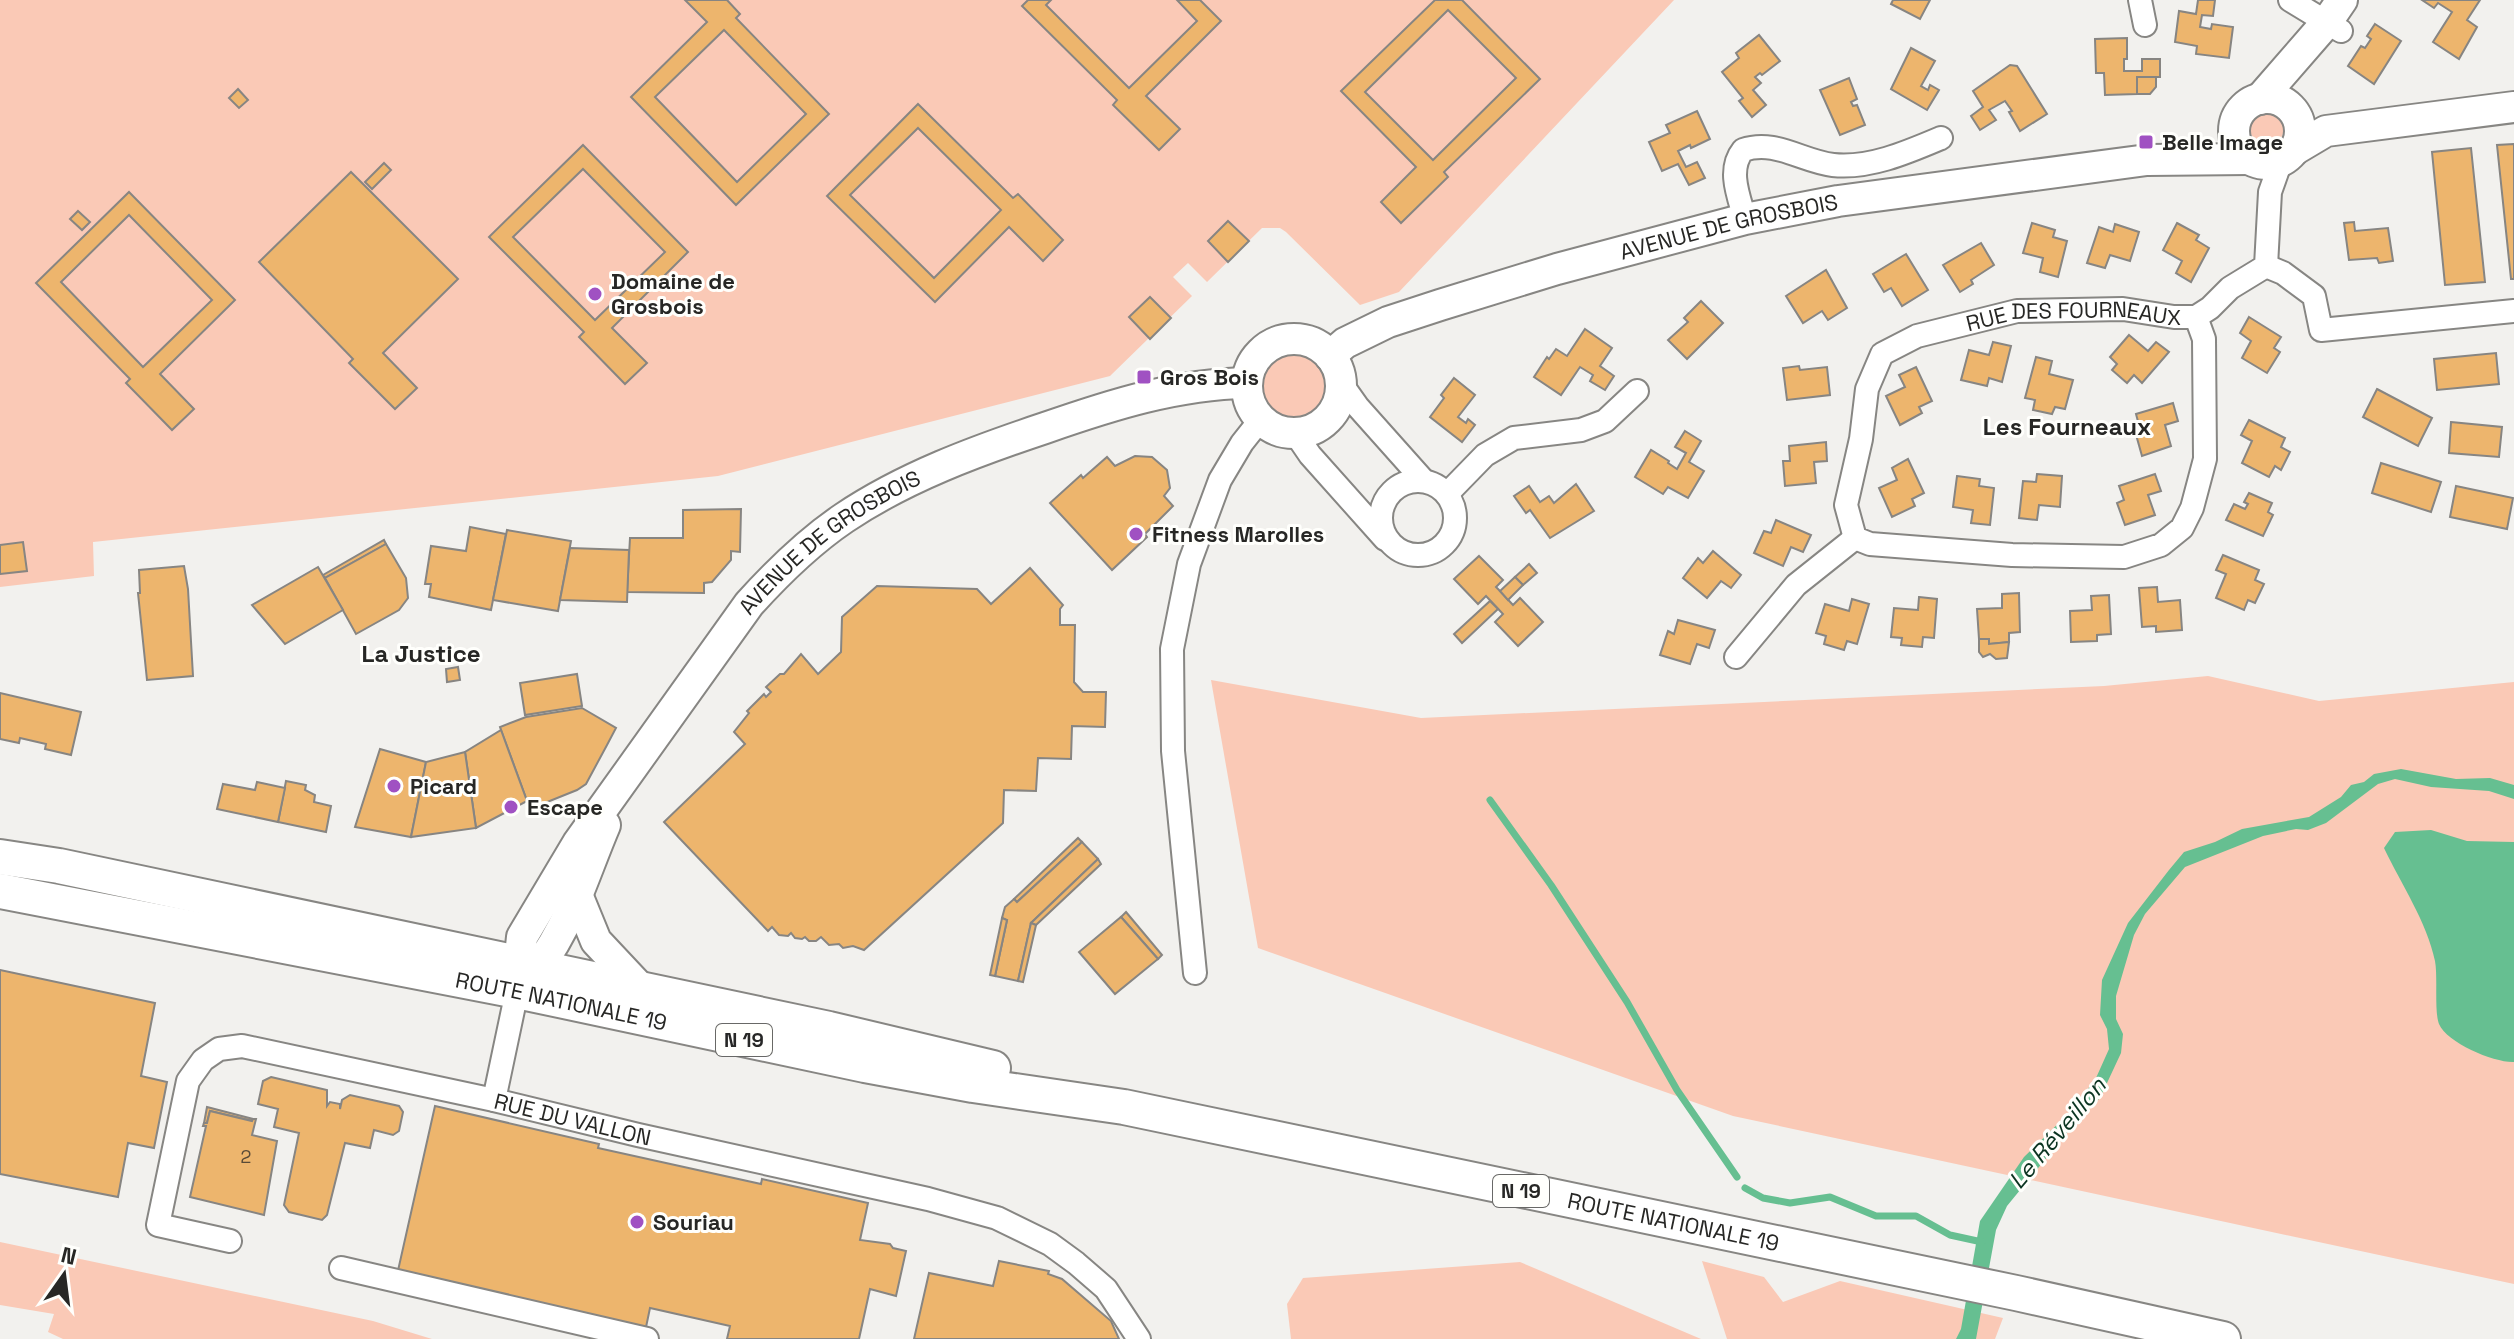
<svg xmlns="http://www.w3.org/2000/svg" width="2514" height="1339" viewBox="0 0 2514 1339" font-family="'Space Grotesk',sans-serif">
<rect width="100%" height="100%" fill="#f2f1ee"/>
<!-- green -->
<g fill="#fac9b6">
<polygon points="0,0 1674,0 1399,292 1360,305 1286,232 1280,228 1262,228 1207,282 1188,263 1173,277 1192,296 1110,376 718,476 93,542 94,576 0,587"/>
<circle cx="2267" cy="128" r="17"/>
<circle cx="1294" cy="386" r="32"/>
<polygon points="2208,676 2319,701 2514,682 2514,1284 1733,1116 1258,948 1211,680 1421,718 2104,686"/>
<polygon points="0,1242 373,1321 432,1339 63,1339 48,1332 54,1314 0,1305"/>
<polygon points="1702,1261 1764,1277 1783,1302 1840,1281 2003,1318 1995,1339 1727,1339"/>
<polygon points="1520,1262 1701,1339 1291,1339 1287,1304 1303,1278"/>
</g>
<!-- water -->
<g fill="#66bf91">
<polygon points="2401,769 2456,779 2490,778 2514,785 2514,799 2489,791 2431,787 2395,779 2378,784 2326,823 2308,830 2296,829 2263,836 2185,867 2145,914 2134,935 2116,996 2116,1019 2123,1034 2121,1053 2100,1098 2079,1118 2007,1206 1996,1230 1976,1339 1956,1339 1961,1329 1980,1221 2024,1157 2073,1109 2096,1078 2109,1049 2107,1029 2100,1015 2102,980 2128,923 2169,870 2184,852 2215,842 2242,829 2309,817 2341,797 2351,785 2364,782 2374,774"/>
<path d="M2431 830 2467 841 2514 842V1062C2495 1063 2447 1043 2439 1024 2434 1011 2438 977 2435 961 2427 922 2401 884 2384 848L2395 832Z"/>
</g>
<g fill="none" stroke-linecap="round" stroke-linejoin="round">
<!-- stream -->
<g stroke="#66bf91" stroke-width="7">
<polyline points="1490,800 1551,885 1627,1002 1677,1090 1737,1177"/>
<polyline points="1745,1188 1763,1198 1790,1203 1830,1197 1876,1216 1916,1216 1950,1235 1982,1242"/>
</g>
</g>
<!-- building -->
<g fill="#edb56d" stroke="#878582" stroke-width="2" fill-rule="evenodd">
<path d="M685 0H727L740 14 736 18 829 114 736 205 631 97 707 22ZM724 30 806 114 737 182 655 97Z"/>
<polygon points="1028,0 1051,0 1046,5 1129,88 1197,21 1177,0 1200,0 1221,21 1146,96 1180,129 1159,150 1113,105 1117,100 1022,6"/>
<path d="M1435 0H1462L1540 79 1444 172 1448 177 1401 223 1381 202 1416 167 1341 91ZM1448 10 1516 78 1433 160 1365 92Z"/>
<polygon points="1893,0 1930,0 1920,19 1891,4"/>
<polygon points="2198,0 2215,0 2213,16 2202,15 2200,27 2211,29 2212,24 2233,27 2229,58 2196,54 2197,46 2175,42 2179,11 2196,14"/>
<polygon points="2422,0 2480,0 2467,20 2477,27 2459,59 2433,42 2452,12 2438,3 2434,8"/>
<polygon points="2375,24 2401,41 2374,84 2348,66 2361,46 2365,48 2371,39 2367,36"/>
<polygon points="1759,35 1780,61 1762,75 1760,73 1755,77 1761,83 1753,90 1766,105 1752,117 1739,101 1743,98 1722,72 1739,58 1736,53"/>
<polygon points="2127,38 2127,59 2124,59 2124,71 2142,71 2142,59 2160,59 2160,77 2137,77 2137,94 2105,95 2104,73 2096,73 2095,39"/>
<polygon points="1911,48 1935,61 1921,86 1928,90 1930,85 1939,90 1927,110 1891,89"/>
<polygon points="2010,65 2017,66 2047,114 2020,131 2009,112 2012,111 2005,101 1989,110 1996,120 1980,130 1971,116 1983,107 1973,91"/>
<polygon points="2137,77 2156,77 2156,87 2150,94 2137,94"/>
<polygon points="1849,78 1857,99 1851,102 1853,106 1857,105 1865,125 1840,135 1820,90"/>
<polygon points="238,89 248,100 239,108 229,98"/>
<path d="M918 104 1013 198 1018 194 1063 240 1043 261 1009 227 935 302 827 196ZM918 128 1001 210 934 278 850 195Z"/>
<polygon points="1697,111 1710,139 1691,148 1690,145 1678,151 1686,167 1697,162 1705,178 1689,185 1678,164 1662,171 1649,142 1670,133 1666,125"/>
<polygon points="2514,144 2514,279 2511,279 2497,145"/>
<path d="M583 145 688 252 612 328 647 363 625 384 579 337 584 332 489 237ZM583 169 665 252 595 320 513 237Z"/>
<polygon points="2471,148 2485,282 2445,285 2432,152"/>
<polygon points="384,163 391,170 372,189 365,182"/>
<polygon points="351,172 458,279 383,353 417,388 395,409 349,363 353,359 259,262"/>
<path d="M129 192 235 300 160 374 194 409 172 430 126 383 130 379 36 283ZM129 215 212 300 143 367 61 282Z"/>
<polygon points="78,211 90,222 82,230 70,219"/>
<polygon points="1228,221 1249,241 1228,262 1208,241"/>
<polygon points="2354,222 2355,231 2388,228 2393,261 2379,263 2377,258 2349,260 2344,223"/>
<polygon points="2032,223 2055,230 2053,237 2067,241 2058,277 2040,272 2043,258 2023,253"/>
<polygon points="2177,223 2199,235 2196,240 2209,248 2191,282 2176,273 2182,261 2163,250"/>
<polygon points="2115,224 2139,232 2130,261 2110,255 2105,268 2087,263 2099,227 2113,232"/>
<polygon points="1981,243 1994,265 1971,280 1973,284 1960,292 1943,265"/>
<polygon points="1906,254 1928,290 1902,306 1891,288 1884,292 1873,274"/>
<polygon points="1826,270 1847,308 1828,320 1822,311 1803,323 1786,296"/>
<polygon points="1150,297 1171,318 1150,339 1129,317"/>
<polygon points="1701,301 1723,323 1687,359 1668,340 1688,322 1684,318"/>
<polygon points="2249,317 2281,337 2274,348 2280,352 2267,373 2242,358 2251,341 2240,333"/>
<polygon points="1585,329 1612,348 1600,366 1614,376 1605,390 1590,381 1593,375 1580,367 1561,395 1534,377 1547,357 1549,359 1556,349 1567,356"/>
<polygon points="2129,335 2148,351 2156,342 2169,352 2142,383 2134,375 2127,383 2112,370 2117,364 2110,357"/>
<polygon points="1993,342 2011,346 2002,382 1989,378 1987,386 1961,380 1969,350 1989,355"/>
<polygon points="2496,353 2499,384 2437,390 2434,359"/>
<polygon points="2036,357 2052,361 2049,374 2073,380 2065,409 2055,407 2052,414 2033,410 2035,400 2025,398"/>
<polygon points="1799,366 1800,370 1827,367 1830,395 1787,400 1783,368"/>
<polygon points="1916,367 1932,401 1919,407 1922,413 1900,425 1886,396 1905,387 1899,375"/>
<polygon points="1454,378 1475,395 1458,417 1466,423 1468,419 1475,425 1462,442 1430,417 1444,398 1441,395"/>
<polygon points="2377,389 2432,418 2418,446 2363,417"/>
<polygon points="2173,403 2178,421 2165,425 2171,446 2142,456 2135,431 2140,429 2136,414"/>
<polygon points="2249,420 2285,438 2281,447 2290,452 2281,470 2275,466 2269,477 2242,463 2252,441 2241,435"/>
<polygon points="2451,422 2502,427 2499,457 2449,453"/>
<polygon points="1685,431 1701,441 1689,462 1704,471 1688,498 1668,487 1663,494 1635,477 1651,450 1669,461 1668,463 1677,469 1686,453 1675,447"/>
<polygon points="1826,442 1827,461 1814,462 1816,483 1785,486 1783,461 1790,461 1789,446"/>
<polygon points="1135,456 1152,457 1167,470 1170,488 1164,496 1173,506 1145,534 1147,537 1112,570 1050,503 1081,475 1083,478 1107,457 1115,466"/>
<polygon points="1908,459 1924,493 1912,499 1915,506 1892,517 1879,488 1897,480 1892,468"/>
<polygon points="2381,463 2441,482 2431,512 2372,493"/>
<polygon points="2037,474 2062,476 2060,507 2039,505 2037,520 2019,518 2023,481 2036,482"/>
<polygon points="2155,474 2161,491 2148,495 2155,515 2125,525 2117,503 2124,500 2119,486"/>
<polygon points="1957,476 1980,479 1979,486 1994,488 1990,525 1971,523 1973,510 1953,507"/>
<polygon points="1576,484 1594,511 1550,538 1530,510 1526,513 1514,496 1529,486 1540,502 1549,496 1554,503"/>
<polygon points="2456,486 2513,498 2507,529 2450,517"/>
<polygon points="2249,493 2272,503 2268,512 2273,515 2263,536 2226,520 2234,504 2245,509 2248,504 2244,502"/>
<polygon points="741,509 740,552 731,551 731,560 712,582 704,583 704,593 627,592 630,538 683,538 683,510"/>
<polygon points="1776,520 1811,535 1803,552 1791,547 1783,566 1754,553 1764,531 1771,533"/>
<polygon points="470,527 506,534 491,610 429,597 431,584 425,584 431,546 466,551"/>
<polygon points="507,530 571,541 558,611 493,600"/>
<polygon points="384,540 386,544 325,578 323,575"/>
<polygon points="23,542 27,571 0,574 0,545"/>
<polygon points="386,544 406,578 408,598 399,610 356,634 325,578"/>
<polygon points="570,548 629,550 627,602 560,600"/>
<polygon points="1713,551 1741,575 1731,588 1721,581 1707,598 1683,578 1698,558 1703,563"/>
<polygon points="2223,555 2259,570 2255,580 2264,584 2255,603 2248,600 2244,610 2216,598 2226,574 2216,570"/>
<polygon points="1479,556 1503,580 1496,587 1500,591 1513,605 1520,598 1543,622 1518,646 1495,622 1503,614 1486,596 1478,604 1454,579"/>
<polygon points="1529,564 1537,573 1523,585 1515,577"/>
<polygon points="184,566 188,589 193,676 147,680 138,593 140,593 139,570"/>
<polygon points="318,567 343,610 285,644 252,605"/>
<polygon points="1030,568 1063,605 1060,609 1060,625 1075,625 1074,682 1083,692 1106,692 1105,727 1072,726 1071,759 1038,758 1036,791 1004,790 1003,823 864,950 853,946 843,948 839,944 829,945 821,937 816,941 809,941 805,937 802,939 795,938 791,933 788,936 779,935 772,927 768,931 664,822 745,744 734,732 749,713 747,711 764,694 766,697 771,692 766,687 780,674 784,674 801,654 818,674 841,652 842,617 877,586 977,589 991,604"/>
<polygon points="1515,577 1523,585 1508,600 1500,591"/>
<polygon points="2157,587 2158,602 2180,600 2182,630 2156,632 2156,626 2142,627 2139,588"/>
<polygon points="2019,593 2020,632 2009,633 2009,642 1989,644 1989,639 1979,639 1977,609 2002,608 2002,594"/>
<polygon points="2109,595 2111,634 2097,635 2097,641 2071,642 2070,611 2092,610 2091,596"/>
<polygon points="1919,597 1937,599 1934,638 1923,637 1922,647 1901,645 1902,638 1891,637 1894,608 1918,610"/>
<polygon points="1852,599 1869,604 1857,644 1847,641 1844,650 1824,644 1826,636 1816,633 1825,604 1849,611"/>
<polygon points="1490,601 1498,609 1462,643 1454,634"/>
<polygon points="1678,620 1715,630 1709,648 1697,644 1690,664 1660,655 1668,631 1674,634"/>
<polygon points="1979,639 1989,639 1989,644 2009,642 2007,658 1996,659 1990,654 1983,657 1979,652"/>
<polygon points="458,667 460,680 447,682 446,669"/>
<polygon points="577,674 582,706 525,715 520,683"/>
<polygon points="0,693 81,712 71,755 45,749 46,744 20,738 19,743 0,739"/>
<polygon points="582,708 616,728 607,745 586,784 577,790 530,809 500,727 526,717"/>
<polygon points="501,730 527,801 476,828 465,752"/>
<polygon points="380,749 426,762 411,837 355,827"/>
<polygon points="465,752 476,828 411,837 426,762"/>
<polygon points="286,781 306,785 305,790 315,795 314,802 331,806 326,832 278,822"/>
<polygon points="257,782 285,788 278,822 217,809 223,784 255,790"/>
<polygon points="1078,838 1082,842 1017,902 1014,899"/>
<polygon points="1082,842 1098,859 1031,923 1018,981 995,976 1007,920 1002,918 1005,907 1014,899 1017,902"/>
<polygon points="1098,859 1101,864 1036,925 1031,923"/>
<polygon points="1126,912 1162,955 1158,959 1121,917"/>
<polygon points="1121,917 1158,959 1115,994 1079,952"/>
<polygon points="1002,918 1007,920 995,976 990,975"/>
<polygon points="1031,923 1036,925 1023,982 1018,981"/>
<polygon points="0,970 155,1003 141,1076 167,1082 154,1148 128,1143 118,1197 0,1174"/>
<polygon points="271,1077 327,1090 327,1106 330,1102 340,1104 340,1109 342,1100 350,1095 399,1106 403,1112 399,1131 393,1135 374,1130 370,1148 345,1143 327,1215 322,1220 289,1212 284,1205 299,1133 274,1127 278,1109 258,1104 263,1081"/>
<polygon points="435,1106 599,1144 598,1148 761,1184 762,1179 868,1203 860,1240 890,1244 893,1248 906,1251 896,1296 870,1289 859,1339 727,1339 730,1326 650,1308 645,1332 567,1314 568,1309 397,1275"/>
<polygon points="207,1107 253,1119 252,1121 210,1111 207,1123 204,1123"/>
<polygon points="210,1111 252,1121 253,1119 256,1119 252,1135 277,1141 264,1215 190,1197 206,1126 203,1126 204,1123 207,1123"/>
<polygon points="999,1261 1049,1271 1048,1274 1062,1279 1111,1321 1119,1339 914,1339 929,1273 993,1286"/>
</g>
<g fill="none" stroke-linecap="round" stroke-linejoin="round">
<defs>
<g id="street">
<polyline points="2140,0 2145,25"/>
<polyline points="2290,0 2341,31"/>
<path d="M1745 219C1739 197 1727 170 1743 150 1775 139 1801 161 1833 165 1869 169 1908 152 1941 138"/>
<polyline points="2266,266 2283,273 2314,296 2321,330 2514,311"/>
<path id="s1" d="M2196 317 2204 339 2205 459 2192 508 2182 528 2161 545 2124 557 2012 555 1870 544 1855 538 1846 505 1861 439 1867 389 1882 354 1917 336 2017 311 2123 309 2174 317H2196L2210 308 2230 288 2266 266 2270 192 2281 161"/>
<polyline points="1341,383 1358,407 1424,481"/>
<polyline points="1295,433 1310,455 1385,539"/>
<circle cx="1418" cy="518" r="37"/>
<polyline points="1447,494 1485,455 1514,438 1581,430 1605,421 1637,391"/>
<polyline points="1736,657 1796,585 1855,538"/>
<polyline points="1195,973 1173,751 1172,649 1189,564 1220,480 1242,443 1261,419"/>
<polyline points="494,1100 517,991"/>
<path id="s2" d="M230 1241 158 1225 188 1081 203 1060 219 1049 242 1046 494 1100 638 1135 928 1199 997 1218 1050 1244 1076 1263 1106 1289 1139 1339"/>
<polyline points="341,1268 647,1339"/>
</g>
<g id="secondary">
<circle cx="2267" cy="131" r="33"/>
<polyline points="2260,99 2327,22 2342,0"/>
<polyline points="2294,150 2326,131 2514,107"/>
<circle cx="1294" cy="386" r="47"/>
<path id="s3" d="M1330 356 1345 343 1388 322 1440 305 1557 269 1745 219 1838 201 2147 160 2250 159"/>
<polyline points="578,897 596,941 642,990"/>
<path d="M524 984C567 938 581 881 605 825"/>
<path id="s4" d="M517 985 522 937 578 843 749 604C777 573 810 541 844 518 905 477 976 451 1045 428 1111 405 1177 384 1247 383"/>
</g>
<g id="primary">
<polyline points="0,857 59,866 829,1029 993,1068"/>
<path id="s5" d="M0 891 517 991 865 1065 973 1085 1124 1107 2016 1293 2223 1339"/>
</g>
</defs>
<!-- street casing -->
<use href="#street" stroke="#878683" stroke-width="26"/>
<!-- secondary casing -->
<use href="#secondary" stroke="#878683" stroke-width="34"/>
<!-- primary casing -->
<use href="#primary" stroke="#878683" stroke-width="38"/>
<!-- street -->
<use href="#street" stroke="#fff" stroke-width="22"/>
<!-- secondary -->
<use href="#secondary" stroke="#fff" stroke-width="30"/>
<!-- primary -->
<use href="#primary" stroke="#fff" stroke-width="34"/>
</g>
<!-- markers -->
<g fill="#a051c2" stroke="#fffffc" stroke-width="3">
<rect x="2138" y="134" width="16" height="16" rx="4"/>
<circle cx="595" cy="294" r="8"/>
<rect x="1136" y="369" width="16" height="16" rx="4"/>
<circle cx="1136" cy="534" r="8"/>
<circle cx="394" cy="786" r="8"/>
<circle cx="511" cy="807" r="8"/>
<circle cx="637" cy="1222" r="8"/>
</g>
<g text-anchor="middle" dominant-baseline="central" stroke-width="6" stroke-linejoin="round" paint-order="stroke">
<!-- number labels -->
<g font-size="18" fill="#584a37">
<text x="246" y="1156">2</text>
</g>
<!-- shield labels -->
<g fill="#fffffc" stroke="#686866" stroke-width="2">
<rect x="716" y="1024" width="56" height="32" rx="6"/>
<rect x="1493" y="1175" width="56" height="32" rx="6"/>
</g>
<g font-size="20" font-weight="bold" fill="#272725">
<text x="744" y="1040">N 19</text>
<text x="1521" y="1191">N 19</text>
</g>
<!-- poi labels -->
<g font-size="22" font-weight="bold" fill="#272725" stroke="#fffffc" text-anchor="start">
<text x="2162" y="142">Belle Image</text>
<text x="611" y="281">Domaine de<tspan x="611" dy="25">Grosbois</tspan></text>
<text x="1160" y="377">Gros Bois</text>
<text x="1152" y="534">Fitness Marolles</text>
<text x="410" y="786">Picard</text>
<text x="527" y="807">Escape</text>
<text x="653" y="1222">Souriau</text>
</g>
<!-- street labels -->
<g font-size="22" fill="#272725" stroke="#fffffc">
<text stroke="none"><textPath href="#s3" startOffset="422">AVENUE DE GROSBOIS</textPath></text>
<text stroke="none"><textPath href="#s1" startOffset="942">RUE DES FOURNEAUX</textPath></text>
<text stroke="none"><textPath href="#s4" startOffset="554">AVENUE DE GROSBOIS</textPath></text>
<text stroke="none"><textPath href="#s5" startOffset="572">ROUTE NATIONALE 19</textPath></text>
<text stroke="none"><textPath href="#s2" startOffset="628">RUE DU VALLON</textPath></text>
<text stroke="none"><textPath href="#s5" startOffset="1706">ROUTE NATIONALE 19</textPath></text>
</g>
<!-- neighbourhood labels -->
<g font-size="24" font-weight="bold" fill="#272725" stroke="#fffffc">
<text x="2067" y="426">Les Fourneaux</text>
<text x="421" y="653">La Justice</text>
</g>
<!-- water labels -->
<g font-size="24" font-style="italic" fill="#0b3421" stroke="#fffffc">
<text transform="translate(2057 1133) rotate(-50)">Le Réveillon</text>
</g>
</g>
<!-- north arrow -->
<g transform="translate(64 1275) rotate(14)" stroke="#fffffc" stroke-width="6" paint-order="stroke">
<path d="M0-6L14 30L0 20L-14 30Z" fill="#272725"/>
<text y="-12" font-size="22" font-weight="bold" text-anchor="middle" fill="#272725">N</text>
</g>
</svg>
